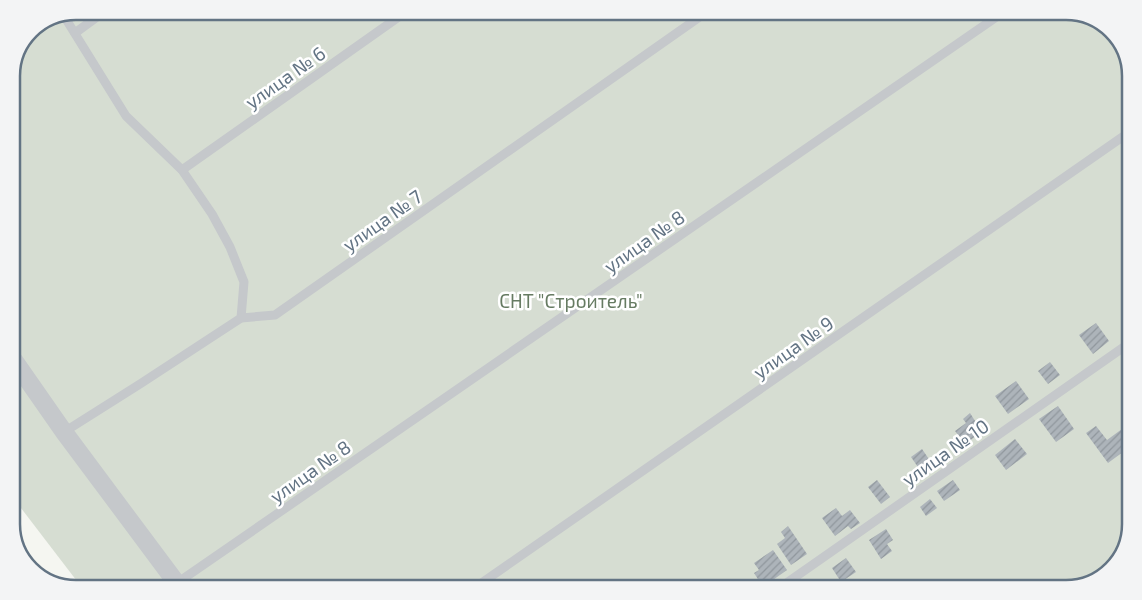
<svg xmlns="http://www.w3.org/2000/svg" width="1142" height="600" viewBox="0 0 1142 600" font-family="'Exo 2',sans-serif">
<defs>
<pattern id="building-hatch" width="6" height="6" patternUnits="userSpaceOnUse" patternTransform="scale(1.25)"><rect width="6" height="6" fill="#adb4ba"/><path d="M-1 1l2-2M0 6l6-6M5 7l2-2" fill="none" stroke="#90979d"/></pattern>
</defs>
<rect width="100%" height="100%" fill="#f5f6f1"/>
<!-- garden -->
<polygon fill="#d6ddd2" points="76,11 1066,11 1095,18 1120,40 1131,72 1131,524 1124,553 1102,578 1066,589 83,589 11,495 11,72 30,30"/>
<!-- building -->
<g fill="url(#building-hatch)">
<polygon points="1096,323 1109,341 1093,354 1079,335"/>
<polygon points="1050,362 1060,375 1048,384 1038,371"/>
<polygon points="1016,381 1029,399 1008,414 995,396"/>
<polygon points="1058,406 1074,429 1056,442 1039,419"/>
<polygon points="970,413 977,424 970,429 976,436 965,444 955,431 966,423 963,419"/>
<polygon points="1096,426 1107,440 1122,429 1131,441 1131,446 1108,463 1086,433"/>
<polygon points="1015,439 1027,454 1006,470 995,455"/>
<polygon points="922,449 933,465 922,473 911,457"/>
<polygon points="877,480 890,497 881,504 868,487"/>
<polygon points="953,480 960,490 944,501 937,491"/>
<polygon points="930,499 937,508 926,516 920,507"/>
<polygon points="836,508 842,516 850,510 860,523 851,529 848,526 835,536 822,518"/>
<polygon points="788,526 807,554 791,565 777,544 785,538 781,532"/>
<polygon points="886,529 893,540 887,544 892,551 881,559 869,540"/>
<polygon points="773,550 787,570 763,587 754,573 759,570 754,563"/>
<polygon points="846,558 856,572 841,582 832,568"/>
<polygon points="732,582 737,589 722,589"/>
</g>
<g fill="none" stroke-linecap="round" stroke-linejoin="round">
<!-- service -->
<g stroke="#c5c8cb" stroke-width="9">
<polyline points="64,16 126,116 182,170 212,214 230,247 244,282 241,318"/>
<polyline points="75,33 105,11"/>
<polyline points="182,170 407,11"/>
<polyline points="64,432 140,384 241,318 275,315 708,11"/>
<polyline points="177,583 1005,11"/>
<polyline points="473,589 1131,131"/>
<polyline points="778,589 1131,342"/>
</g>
<!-- minor -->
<polyline stroke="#c5c8cb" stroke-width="18" points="11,356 64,432 181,589"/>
</g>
<g text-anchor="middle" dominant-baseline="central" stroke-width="5" stroke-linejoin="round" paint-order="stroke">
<!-- street labels -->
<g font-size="19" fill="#637484" stroke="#fff">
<text transform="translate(285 77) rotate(-35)">улица № 6</text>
<text transform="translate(382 220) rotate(-35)">улица № 7</text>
<text transform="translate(644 241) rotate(-35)">улица № 8</text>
<text transform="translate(793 347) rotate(-35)">улица № 9</text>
<text transform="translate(945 452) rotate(-35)">улица № 10</text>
<text transform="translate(310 471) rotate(-35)">улица № 8</text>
</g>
<!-- park labels -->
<g font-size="19" fill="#667b62" stroke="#fff">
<text x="571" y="300">СНТ "Строитель"</text>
</g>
</g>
<!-- crop -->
<path d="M0 0H1142V600H0ZM76 20H1066A56 56 0 0 1 1122 76V524A56 56 0 0 1 1066 580H76A56 56 0 0 1 20 524V76A56 56 0 0 1 76 20Z" fill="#f3f4f5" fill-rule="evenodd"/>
<path fill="none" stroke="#637484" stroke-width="2.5" d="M76 20H1066A56 56 0 0 1 1122 76V524A56 56 0 0 1 1066 580H76A56 56 0 0 1 20 524V76A56 56 0 0 1 76 20Z"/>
</svg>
